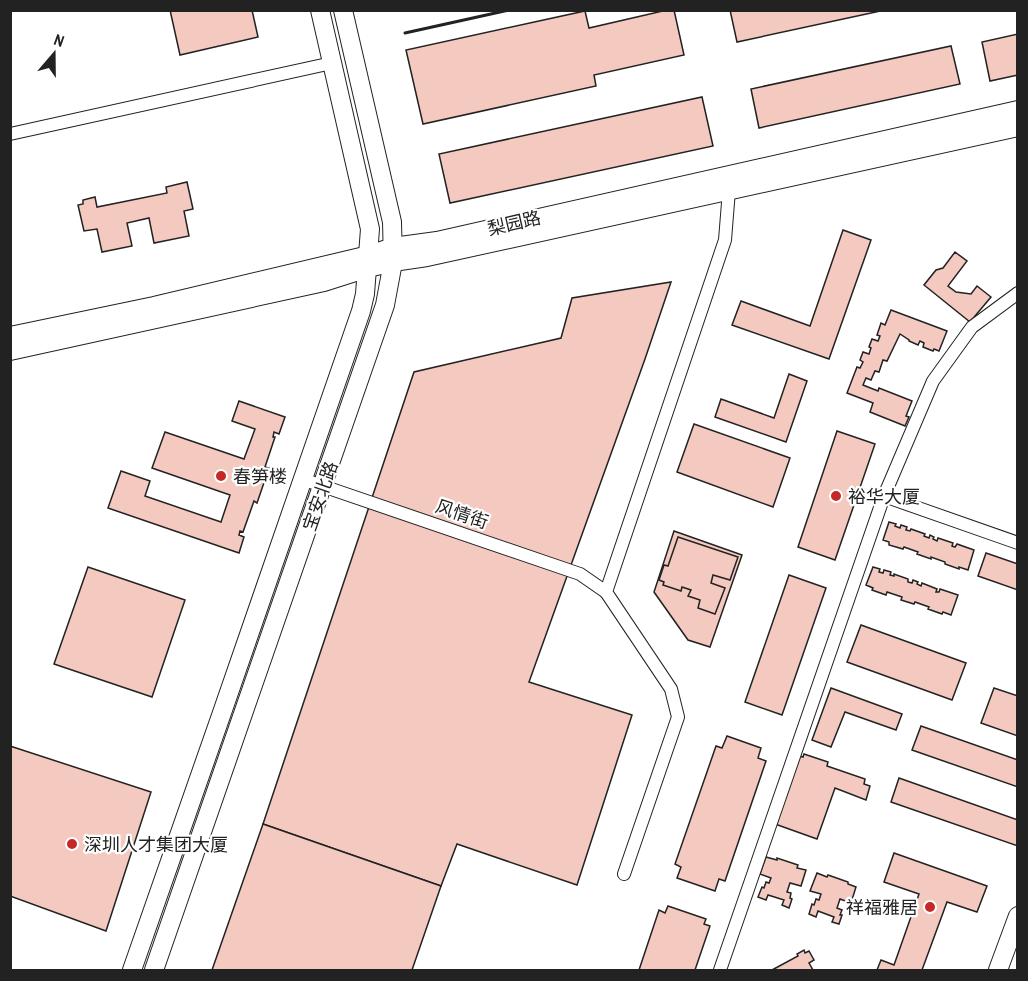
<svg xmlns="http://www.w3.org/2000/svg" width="1028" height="981" viewBox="0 0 1028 981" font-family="'Archivo Narrow','Noto Sans SC',sans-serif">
<rect width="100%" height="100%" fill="#fff"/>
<!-- building -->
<g fill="#f3c9c0" stroke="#222" stroke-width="1.5">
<polygon points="170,10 252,10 258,37 180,55"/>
<polygon points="667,10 674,10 684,55 594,75 596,86 423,124 406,50 585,11 589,28"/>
<polygon points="730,10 885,10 737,42"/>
<polygon points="1018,34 1018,75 990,81 982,42"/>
<polygon points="951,46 960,84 759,128 751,89"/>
<polygon points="702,97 713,146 450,203 439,154"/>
<polygon points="187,182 193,209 184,211 189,236 154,243 149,218 127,223 132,246 102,252 97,229 84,231 78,205 83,204 83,200 95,197 97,207 167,193 166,187"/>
<polygon points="843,230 871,240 829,359 732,325 741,301 810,326"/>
<polygon points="955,252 967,261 948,286 956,292 971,294 977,286 991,297 970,322 924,285 936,270 943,268"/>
<polygon points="671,282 645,359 529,682 632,715 577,885 457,844 441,886 263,824 414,372 561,338 572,298"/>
<polygon points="891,310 947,331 939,351 934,349 933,351 923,347 924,343 920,341 918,345 909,341 909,340 900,334 887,361 883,360 879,372 875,371 871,380 866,378 863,385 878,391 879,388 912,401 906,416 909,417 905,426 870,412 873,403 847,393 857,367 860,368 863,362 860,360 863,352 869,354 871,348 869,347 872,339 878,341 880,336 877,335 881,323 885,325"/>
<polygon points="789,374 807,381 786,442 715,417 721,399 774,418"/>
<polygon points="239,401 285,417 279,434 274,432 273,437 275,437 265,467 269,468 257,503 254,501 243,532 240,531 239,535 244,537 239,553 108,508 121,471 150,481 145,496 221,522 230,495 152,468 165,432 244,459 255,429 232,421"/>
<polygon points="694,424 790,458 773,507 677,472"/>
<polygon points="837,431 875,444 835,560 798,547"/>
<polygon points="889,522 896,524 895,526 900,528 901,525 907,527 906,530 910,531 911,529 925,534 924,536 929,538 930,535 934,537 933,539 937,541 938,538 953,543 952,546 955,547 957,544 974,550 968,570 959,567 959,569 945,564 945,562 931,557 931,559 917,554 918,552 904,547 903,549 889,545 889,542 883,540"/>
<polygon points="674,531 742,555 710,647 688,640 654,592"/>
<polygon points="678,537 738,557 730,580 713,575 711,583 725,588 715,614 698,608 700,600 688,596 691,590 682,587 681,591 663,585 664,582 659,580 664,565 668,566"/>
<polygon points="986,553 1018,564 1018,590 978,576"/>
<polygon points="88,567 185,600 152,697 54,664"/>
<polygon points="873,567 880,569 879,572 883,573 884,570 891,572 890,575 894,576 894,574 908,579 908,582 912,583 913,580 918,582 917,584 921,586 922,583 937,589 936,592 939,592 940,589 958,595 951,615 943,612 942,614 928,609 929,607 915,602 914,604 901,600 902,597 887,592 886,595 872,590 873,588 866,585"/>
<polygon points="789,575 826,588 782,715 745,702"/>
<polygon points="861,625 966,663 952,700 847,662"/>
<polygon points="831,688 902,714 896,730 845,712 831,747 812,740"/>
<polygon points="994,688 1018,696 1018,736 981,723"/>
<polygon points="921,726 1018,760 1018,787 912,750"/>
<polygon points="727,736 761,748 758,758 766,761 725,881 719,879 715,891 677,878 681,867 675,864 716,746 722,748"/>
<polygon points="10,746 151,792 106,931 10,896"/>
<polygon points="804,754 828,762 827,766 865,779 864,784 870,786 866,800 835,788 817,839 775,824 799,756 803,757"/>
<polygon points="899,778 1018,820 1018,846 891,802"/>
<polygon points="263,824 441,886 412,970 212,970"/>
<polygon points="894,853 987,886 977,912 947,902 922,970 877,970 881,960 894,965 919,894 884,882"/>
<polygon points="766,857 777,860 777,858 798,865 797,868 806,870 801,886 790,883 787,892 791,893 790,898 792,899 789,908 782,905 784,900 768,895 766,900 758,897 762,887 764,888 766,882 769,883 771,878 760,874"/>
<polygon points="817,873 827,877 828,875 848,882 848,884 856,887 851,903 840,899 837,908 842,910 840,915 842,915 839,924 832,922 834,917 818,911 816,917 809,914 812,904 814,905 816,899 819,900 821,894 810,891"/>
<polygon points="668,906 706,919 704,924 710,926 695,970 639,970 659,910 665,913"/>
<polygon points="804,950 805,953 809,951 814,960 809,963 813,970 772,970 798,956 797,954"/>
</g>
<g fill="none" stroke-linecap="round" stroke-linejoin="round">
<defs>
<g id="street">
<polyline points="10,134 332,63"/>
<polyline points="302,479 580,574 606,592"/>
<polyline points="884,496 1018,543"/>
<polyline points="624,874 678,717 671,689 606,592 725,240 729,190 728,186"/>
<polyline points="720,970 884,496 933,381 972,327 1018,293"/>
</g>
<g id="secondary">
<polyline points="10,336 154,306 369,255 393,247 437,241 1018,110"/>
<polyline points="10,351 324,282 368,268 393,262 427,257 1018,127"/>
<path d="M132 970C210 751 284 530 361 311L365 294 370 229 320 10"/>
<polyline points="154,970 385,305 393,262 392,222 343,10"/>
<polyline points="998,970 1018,916"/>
</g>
</defs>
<!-- street casing -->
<use href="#street" stroke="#222" stroke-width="14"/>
<!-- secondary casing -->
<use href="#secondary" stroke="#222" stroke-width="20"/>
<!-- street -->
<use href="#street" stroke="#fff" stroke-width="12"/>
<!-- secondary -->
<use href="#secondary" stroke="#fff" stroke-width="18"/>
<!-- wall -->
<polyline stroke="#222" stroke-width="3" points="405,33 509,10"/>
</g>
<!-- markers -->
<g fill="#c62828" stroke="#fff" stroke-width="2">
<circle cx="221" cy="476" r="6"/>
<circle cx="836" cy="496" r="6"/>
<circle cx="72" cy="844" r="6"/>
<circle cx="930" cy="907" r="6"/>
</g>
<g text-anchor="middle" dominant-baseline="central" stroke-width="4.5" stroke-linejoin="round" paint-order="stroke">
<!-- street labels -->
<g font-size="18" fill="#222" stroke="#fff">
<text transform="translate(514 223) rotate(-13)">梨园路</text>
<text transform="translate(320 496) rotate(-71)">宝安北路</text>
<text transform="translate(462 514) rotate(19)">风情街</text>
</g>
<!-- poi labels -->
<g font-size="18" fill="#222" stroke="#fff" text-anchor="start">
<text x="233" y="476">春笋楼</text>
<text x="848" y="496">裕华大厦</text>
<text x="84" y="844">深圳人才集团大厦</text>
<text x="918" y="907" text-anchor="end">祥福雅居</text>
</g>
</g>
<!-- border -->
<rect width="1028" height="981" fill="none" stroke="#222222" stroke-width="24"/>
<!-- north arrow -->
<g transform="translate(54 54) rotate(20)" stroke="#ffffff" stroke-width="4.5" paint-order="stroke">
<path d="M0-4.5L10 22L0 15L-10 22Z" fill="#222222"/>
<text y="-9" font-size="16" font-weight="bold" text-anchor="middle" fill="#222222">N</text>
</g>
</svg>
